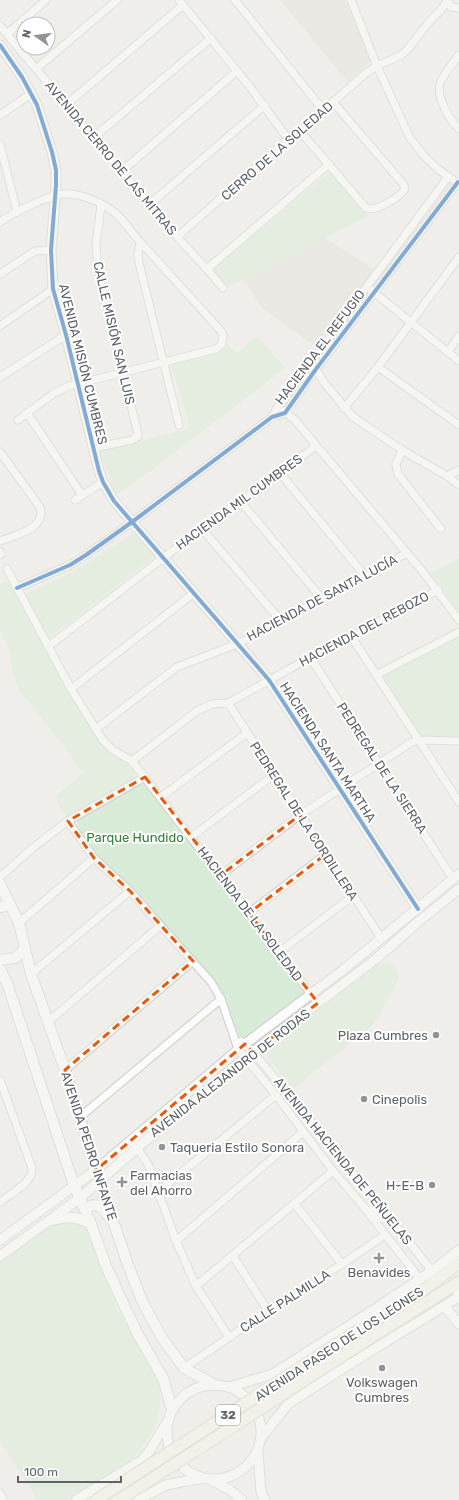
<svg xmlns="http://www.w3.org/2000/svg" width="459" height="1500" viewBox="0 0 459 1500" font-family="Rubik,sans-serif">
<rect width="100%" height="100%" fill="#efeeea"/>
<!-- education -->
<g fill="#e2e0da">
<polygon points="280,0 345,0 371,60 348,82"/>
<polygon points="325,238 375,270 316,347 262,308 243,279"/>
</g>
<!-- green -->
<g fill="#d8ebd6">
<polygon points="331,171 369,216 226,288 212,269"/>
<polygon points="257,336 285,368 149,472 116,495 99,451 187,429 188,420 171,364 217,351 229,345 237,353"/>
<polygon points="137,531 157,555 48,639 25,594 74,571"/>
<polygon points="459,559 459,612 431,573"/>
<polygon points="8,582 20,601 62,681 101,742 131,767 137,777 66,817 55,797 83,773 61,742 19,690 14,676 10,653 2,632 0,630 0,584"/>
<polygon points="459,637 459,737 420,736 381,677"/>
<polygon points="141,784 147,786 304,990 305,994 244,1040 240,1038 220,989 137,891 103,862 77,826 78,820"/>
<polygon points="390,962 398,972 399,978 384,1007 373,1025 293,1089 264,1052 378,965"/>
<polygon points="67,1219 83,1225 86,1229 118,1310 159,1384 160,1404 157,1420 150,1436 133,1458 66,1500 38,1500 0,1442 0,1263 51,1225"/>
</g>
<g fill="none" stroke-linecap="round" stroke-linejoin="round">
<defs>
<g id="minor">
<polyline points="179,0 250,87 288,139"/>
<polyline points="235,0 323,110"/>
<polyline points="351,0 377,66 410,138 425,157 438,169 452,179"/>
<polyline points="447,0 451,7 459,8"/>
<polyline points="0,26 177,237 207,269 223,288"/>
<polyline points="7,34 46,0"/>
<path d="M459 55C453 64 443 74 440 84 436 98 450 120 459 129"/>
<polyline points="36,69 117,0"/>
<polyline points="66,105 183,5"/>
<polyline points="0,115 31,94"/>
<path d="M300 131 366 208C375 212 402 197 405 188L404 185 333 102"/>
<polyline points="93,138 211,38"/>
<polyline points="0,144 17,212"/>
<polyline points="122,171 237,71"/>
<polyline points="150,204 265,105"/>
<path d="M0 222C15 212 53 192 70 194 84 195 103 203 115 213 125 221 133 235 143 245 169 274 195 302 221 331L223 335 222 344 216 349 69 386 53 394 18 420"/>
<polyline points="177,237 288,139 300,131 366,73 377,66 401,55 407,50 429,22 440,11 447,1"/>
<polyline points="140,242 138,254 139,263 179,425"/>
<polyline points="207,269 329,164"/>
<polyline points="0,274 35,251 51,250"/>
<polyline points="371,290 459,361"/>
<polyline points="0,326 53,289"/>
<polyline points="448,352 459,336"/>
<polyline points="314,367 326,385 353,417 402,450 447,476 459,485"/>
<polyline points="378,367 459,425"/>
<polyline points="0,377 66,335"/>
<polyline points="344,408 378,367 459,257"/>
<polyline points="283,411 294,419 423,572 459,620"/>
<polyline points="27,413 82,495"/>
<polyline points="272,417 277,408 448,177"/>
<polyline points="93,448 132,440 137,437 138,434 98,271 96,244 101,205"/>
<polyline points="402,450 396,464 398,474 441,529"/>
<path d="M0 452 40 507C47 529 15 535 0 541"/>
<polyline points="280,473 365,576"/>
<polyline points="447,476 459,470"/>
<polyline points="75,500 103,482"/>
<polyline points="241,502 322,599"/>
<polyline points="202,529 281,621"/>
<polyline points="0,552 1,554"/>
<polyline points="7,569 71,689 96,729 102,739 113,750 132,761 318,1003"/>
<polyline points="17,588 70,565 86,555 132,522 272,417 285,413 316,369 458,182"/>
<polyline points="351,636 459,802"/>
<polyline points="49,646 180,545 316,446"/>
<polyline points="310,657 453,879"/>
<polyline points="376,675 459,632"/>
<polyline points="71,689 194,593"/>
<polyline points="228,703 381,938"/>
<polyline points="228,703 295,666 438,590"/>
<polyline points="96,729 177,667 237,644 365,576 407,553"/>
<polyline points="132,761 197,711 212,704 228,703"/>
<polyline points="161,797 247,733"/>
<polyline points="68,821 94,858 130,891 211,982 221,999 238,1049 276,1095 333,1171 359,1201 420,1279"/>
<polyline points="191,837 275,774"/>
<polyline points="221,875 300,815 412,742 418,740 459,741"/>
<polyline points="0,877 35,846 68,821 145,777"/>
<polyline points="249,913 326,854"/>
<polyline points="19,923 94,858"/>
<polyline points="279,952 353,896"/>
<polyline points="31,974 130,891"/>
<polyline points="48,1022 160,926"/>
<polyline points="241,1041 245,1044 253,1052 333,1147 432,1271"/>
<polyline points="65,1070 193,961"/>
<path d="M0 1080 32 1168C33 1183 11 1193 0 1202"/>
<polyline points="80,1117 221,999"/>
<polyline points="135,1144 149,1166 176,1241 196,1286 229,1337"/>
<polyline points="159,1191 276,1095"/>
<polyline points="294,1203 342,1264"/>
<polyline points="370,1210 382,1219 389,1217"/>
<polyline points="176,1241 303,1132"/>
<polyline points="233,1256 268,1311"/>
<polyline points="196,1286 333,1171"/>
<polyline points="184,1368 268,1311 342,1264 385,1235"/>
<polyline points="0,1493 3,1500"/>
</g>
<g id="tertiary">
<polyline points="0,45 22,77 37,105 52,152 56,170 56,185 51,250 53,289 66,335 99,471 103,482 114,501 269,680 418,909"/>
<polyline points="0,1240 96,1170 245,1044 343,970 459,874"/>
<polyline points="0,1256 80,1198 138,1147 253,1052 376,959 418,922 459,889"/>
<polyline points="444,1306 459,1324"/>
<circle cx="214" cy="1432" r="47"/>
<polyline points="229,1387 273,1374 372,1311 432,1271 459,1250"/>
<polyline points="262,1437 288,1404 342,1369 444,1306 457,1298 459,1293"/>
<polyline points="258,1453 261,1492 265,1500"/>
<polyline points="213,1481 230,1490 242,1500"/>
<polyline points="76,1500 142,1460 150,1450 167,1422"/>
<polyline points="138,1500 166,1485 186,1481 200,1479"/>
</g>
<g id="secondary">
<polyline points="0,884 19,923 31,974 65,1070 96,1170 127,1262 142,1301 162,1338 184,1368 215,1385"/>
<polyline points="0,907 10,905"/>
<polyline points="0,960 15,958 25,949"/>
<polyline points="0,969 7,983 74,1185 91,1224 106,1266 137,1333 163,1378 172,1410"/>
<path d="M85 1209C97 1201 101 1206 109 1217"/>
<path d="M51 1220C69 1216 75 1216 91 1224"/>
</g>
<g id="primary">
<path d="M360 1329C394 1309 429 1289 459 1262"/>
<polyline points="367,1340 459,1282"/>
</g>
</defs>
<!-- minor casing -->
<use href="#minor" stroke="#cbcccc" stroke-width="9"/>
<!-- tertiary casing -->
<use href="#tertiary" stroke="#cbcccc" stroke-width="11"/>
<!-- secondary casing -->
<use href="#secondary" stroke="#cacacb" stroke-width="12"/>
<!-- primary casing -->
<use href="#primary" stroke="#d7ceb8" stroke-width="13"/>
<!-- minor -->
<use href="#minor" stroke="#fdfcfc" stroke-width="7"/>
<!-- tertiary -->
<use href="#tertiary" stroke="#fdfcfc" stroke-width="9"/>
<!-- secondary -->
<use href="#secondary" stroke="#fdfcfc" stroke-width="10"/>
<!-- primary -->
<use href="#primary" stroke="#f4f2e9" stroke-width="11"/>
<defs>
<g id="primary-bridge">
<polyline points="96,1500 360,1329"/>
<polyline points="119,1500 367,1340"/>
</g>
</defs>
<!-- primary-bridge casing -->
<use href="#primary-bridge" stroke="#d7ceb8" stroke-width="13" stroke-linecap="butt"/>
<!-- primary-bridge -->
<use href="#primary-bridge" stroke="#f4f2e9" stroke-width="11"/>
<defs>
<g id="cycleway">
<polyline points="0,45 22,77 37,105 52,152 56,170 56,185 51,250 53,289 66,335 99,471 103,482 114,501 269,680 418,909"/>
<polyline points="17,588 70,565 86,555 132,522 272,417 285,413 316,369 458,182"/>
</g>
</defs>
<!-- cycleway casing -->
<use href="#cycleway" stroke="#fff" stroke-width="6"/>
<!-- cycleway -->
<use href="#cycleway" stroke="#0057b8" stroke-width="4"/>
</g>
<!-- marked area -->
<path d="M0 0H459V1500H0ZM145 777 221 875 300 815 326 854 249 913 318 1003 253 1052 245 1044 96 1170 65 1070 193 961 130 891 94 858 68 821Z" fill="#efeeea" fill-opacity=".55" fill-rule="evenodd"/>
<path fill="none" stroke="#e8590c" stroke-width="3" stroke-dasharray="8 5" stroke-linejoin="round" d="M145 777 221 875 300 815 326 854 249 913 318 1003 253 1052 245 1044 96 1170 65 1070 193 961 130 891 94 858 68 821Z"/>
<!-- markers -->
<g fill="#919496" stroke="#fff" stroke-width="1.5">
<circle cx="436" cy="1035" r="4"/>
<circle cx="364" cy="1099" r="4"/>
<circle cx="162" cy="1147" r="4"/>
<path d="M120 1176h4v4h4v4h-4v4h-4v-4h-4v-4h4z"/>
<circle cx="432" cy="1185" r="4"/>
<path d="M377 1252h4v4h4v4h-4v4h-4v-4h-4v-4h4z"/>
<circle cx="382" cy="1368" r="4"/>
</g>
<g text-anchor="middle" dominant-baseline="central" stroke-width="4" stroke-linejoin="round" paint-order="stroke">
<!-- shield labels -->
<rect fill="#fff" stroke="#8f9295" stroke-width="1" x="216" y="1405" width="24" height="20" rx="3"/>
<g font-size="12" font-weight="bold" fill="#5f6368">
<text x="228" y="1415">32</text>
</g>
<!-- street labels -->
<g font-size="13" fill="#5f6368" stroke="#fff">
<text transform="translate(277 151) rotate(-41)">CERRO DE LA SOLEDAD</text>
<text transform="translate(111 158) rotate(50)">AVENIDA CERRO DE LAS MITRAS</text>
<text transform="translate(114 333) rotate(77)">CALLE MISIÓN SAN LUIS</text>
<text transform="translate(320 347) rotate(-53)">HACIENDA EL REFUGIO</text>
<text transform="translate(83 364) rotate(76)">AVENIDA MISIÓN CUMBRES</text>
<text transform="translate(239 502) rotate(-36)">HACIENDA MIL CUMBRES</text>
<text transform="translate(322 598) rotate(-28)">HACIENDA DE SANTA LUCÍA</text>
<text transform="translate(364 629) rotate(-28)">HACIENDA DEL REBOZO</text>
<text transform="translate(328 752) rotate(57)">HACIENDA SANTA MARTHA</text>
<text transform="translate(382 768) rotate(57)">PEDREGAL DE LA SIERRA</text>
<text transform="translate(304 821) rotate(57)">PEDREGAL DE LA CORDILLERA</text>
<text transform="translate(250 914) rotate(53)">HACIENDA DE LA SOLEDAD</text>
<text transform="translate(230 1073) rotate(-38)">AVENIDA ALEJANDRO DE RODAS</text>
<text transform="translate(89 1146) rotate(72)">AVENIDA PEDRO INFANTE</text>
<text transform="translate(343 1161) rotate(51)">AVENIDA HACIENDA DE PEÑUELAS</text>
<text transform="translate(285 1301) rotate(-33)">CALLE PALMILLA</text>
<text transform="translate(339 1344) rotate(-33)">AVENIDA PASEO DE LOS LEONES</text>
</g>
<!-- park labels -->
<g font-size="13" fill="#348238" stroke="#fff">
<text x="135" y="837">Parque Hundido</text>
</g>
<!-- poi labels -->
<g font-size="13" fill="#5f6368" stroke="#fff" text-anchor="start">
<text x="428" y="1035" text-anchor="end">Plaza Cumbres</text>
<text x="372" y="1099">Cinepolis</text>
<text x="170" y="1147">Taqueria Estilo Sonora</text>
<text x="130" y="1175">Farmacias<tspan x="130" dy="15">del Ahorro</tspan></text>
<text x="424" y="1185" text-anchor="end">H-E-B</text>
<text x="379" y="1272" text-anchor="middle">Benavides</text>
<text x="382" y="1382" text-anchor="middle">Volkswagen<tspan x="382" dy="15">Cumbres</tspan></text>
</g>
</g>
<!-- north arrow -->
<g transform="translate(36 36) rotate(284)"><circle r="19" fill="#ffffff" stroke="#bfc1c3"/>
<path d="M0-3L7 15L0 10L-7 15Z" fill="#919496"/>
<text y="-6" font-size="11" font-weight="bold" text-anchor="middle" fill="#5f6368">N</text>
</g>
<!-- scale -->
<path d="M18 1476v6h103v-6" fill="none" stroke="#5f6368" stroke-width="2"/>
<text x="24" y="1476" font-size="12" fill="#5f6368" stroke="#ffffff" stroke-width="3" paint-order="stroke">100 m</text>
</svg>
